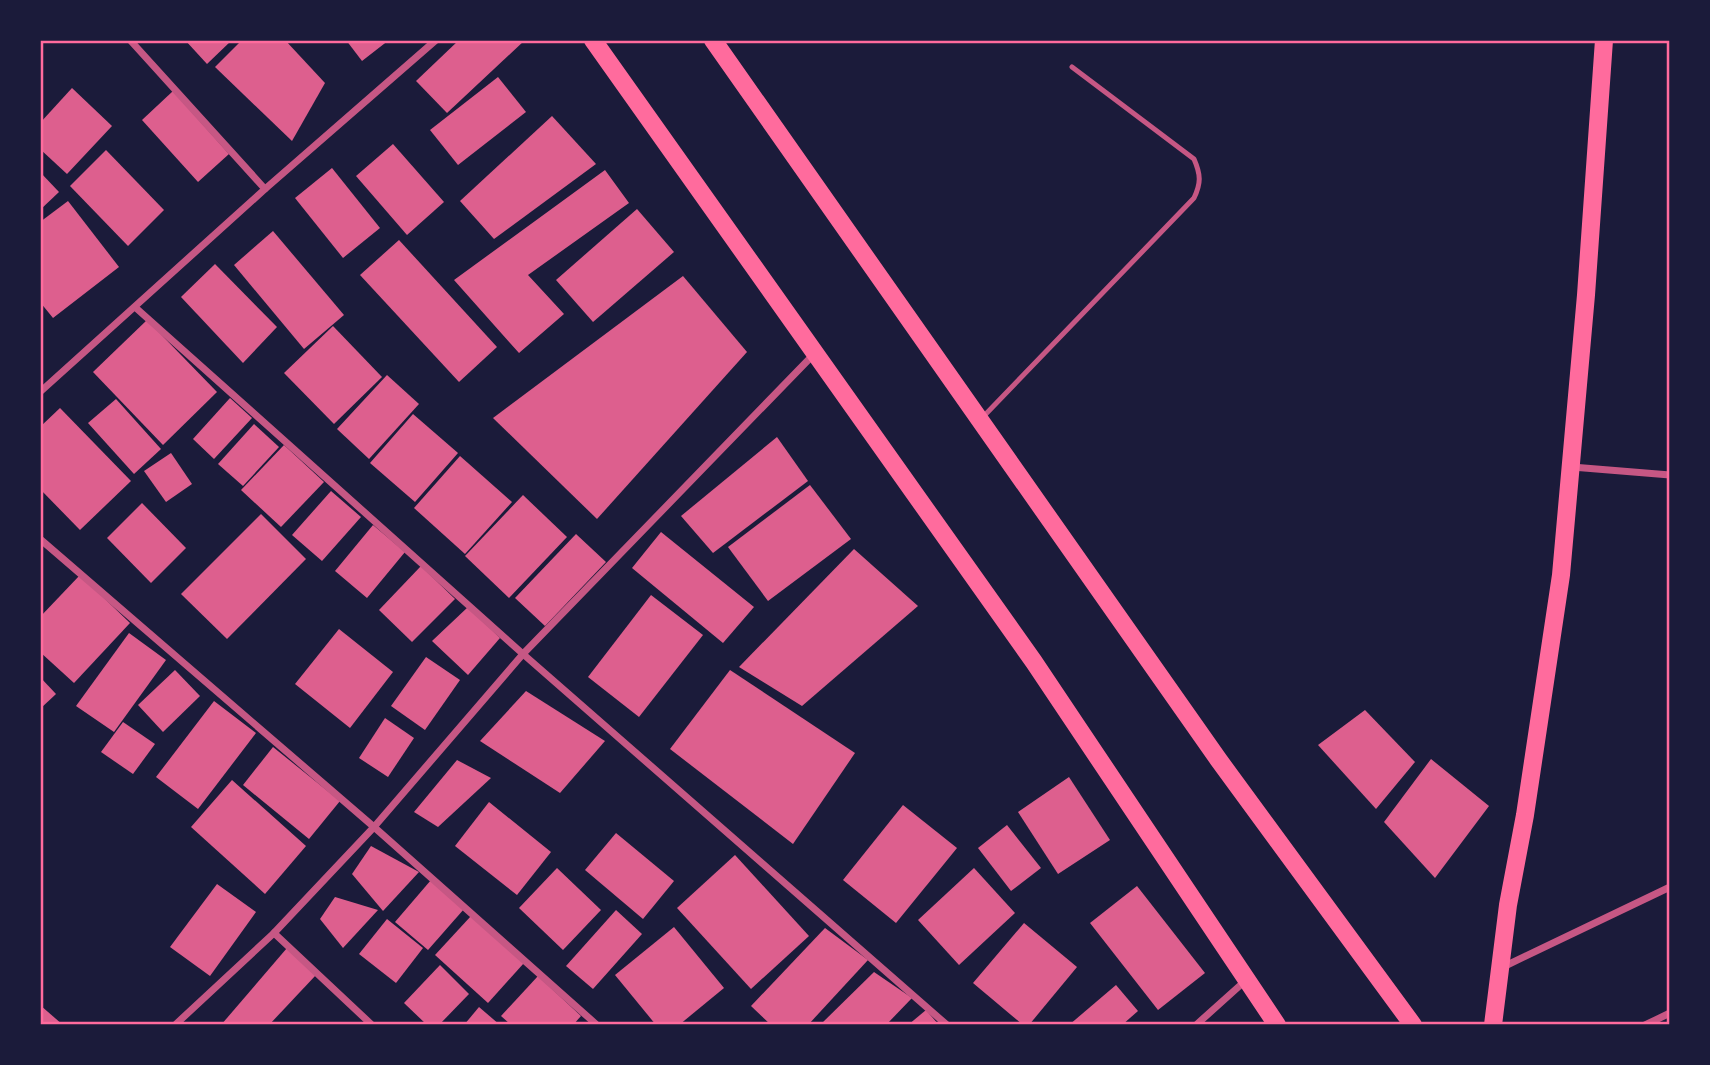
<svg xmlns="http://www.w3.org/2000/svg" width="1710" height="1065" viewBox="0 0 1710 1065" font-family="'Titillium Web',sans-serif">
<rect width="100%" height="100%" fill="#1b1b3a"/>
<!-- building -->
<g fill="#dd5f8e">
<polygon points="185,40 232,40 207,64"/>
<polygon points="242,40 285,40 325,83 292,141 215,67"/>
<polygon points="346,40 389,40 362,61"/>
<polygon points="459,40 525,40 447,113 416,81"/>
<polygon points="498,77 526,112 458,165 430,130"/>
<polygon points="72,88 112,126 67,174 40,149 40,123"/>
<polygon points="173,91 229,154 198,182 142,120"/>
<polygon points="552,116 596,164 494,239 460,201"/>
<polygon points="393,144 444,202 407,235 356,176"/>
<polygon points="106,150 164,210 128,246 70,186"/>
<polygon points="332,168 380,228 343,258 295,198"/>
<polygon points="605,170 629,203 528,275 564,314 519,353 454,280"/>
<polygon points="40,172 59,192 40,210"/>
<polygon points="68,201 119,267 53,318 40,302 40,222"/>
<polygon points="637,209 674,252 593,322 556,280"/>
<polygon points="273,231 344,315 304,349 234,265"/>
<polygon points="399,240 497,347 459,382 360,275"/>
<polygon points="215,264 277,327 243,363 181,297"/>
<polygon points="683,276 747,352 597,519 493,418"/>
<polygon points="147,320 217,392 163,445 93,372"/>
<polygon points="333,326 382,377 334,424 284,373"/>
<polygon points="387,375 419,404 369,459 337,429"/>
<polygon points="230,398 252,418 214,459 193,439"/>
<polygon points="116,399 161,449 134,474 88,423"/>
<polygon points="60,408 131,481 80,530 40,489 40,427"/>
<polygon points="413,414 458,453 415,502 370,463"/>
<polygon points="254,424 279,447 243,486 218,464"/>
<polygon points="777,437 808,481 713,553 681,516"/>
<polygon points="284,445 324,482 281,527 241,490"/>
<polygon points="171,453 192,484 166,502 144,471"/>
<polygon points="460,456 512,502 465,554 414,508"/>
<polygon points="810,485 851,539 768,601 728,547"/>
<polygon points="331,491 361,517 322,561 292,535"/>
<polygon points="523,495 567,537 509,598 465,556"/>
<polygon points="142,503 186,548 151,583 107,538"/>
<polygon points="261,514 306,559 227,639 181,594"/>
<polygon points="373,525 405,552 367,598 335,571"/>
<polygon points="661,532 754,607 723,643 632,568"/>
<polygon points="576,534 606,562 545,626 515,598"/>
<polygon points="854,549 918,606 802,706 739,667"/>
<polygon points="421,566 455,599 412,642 379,610"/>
<polygon points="80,575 130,623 74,683 40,652 40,617"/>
<polygon points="651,595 703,635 639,717 588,677"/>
<polygon points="468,607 500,638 468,675 432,641"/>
<polygon points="339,629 393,672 350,728 295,684"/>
<polygon points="129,633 166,660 114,732 76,706"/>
<polygon points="426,657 460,680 425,730 391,706"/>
<polygon points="175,670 200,696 163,732 138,705"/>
<polygon points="730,670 855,753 793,844 670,749"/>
<polygon points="40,677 56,694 40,709"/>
<polygon points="526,691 605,741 560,793 480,741"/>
<polygon points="214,701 256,733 198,809 156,777"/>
<polygon points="1365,710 1415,762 1376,809 1318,745"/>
<polygon points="385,718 414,738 388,777 359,758"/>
<polygon points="123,722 155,744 133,774 101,752"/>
<polygon points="273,747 340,801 309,839 243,785"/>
<polygon points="1431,759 1489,806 1435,878 1384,822"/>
<polygon points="457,760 491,778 438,827 414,812"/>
<polygon points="1069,777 1110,840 1058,874 1018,812"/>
<polygon points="232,780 306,846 265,894 191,827"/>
<polygon points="489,802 551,852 517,895 455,846"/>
<polygon points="903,805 957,848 896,923 843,880"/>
<polygon points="1007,825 1041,868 1011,891 978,848"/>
<polygon points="616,833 674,881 643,919 585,870"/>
<polygon points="371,846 419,872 383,911 352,874"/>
<polygon points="735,855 809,936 751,989 677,908"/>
<polygon points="557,868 601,910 563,950 519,908"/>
<polygon points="974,868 1015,913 959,965 918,920"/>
<polygon points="431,880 464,909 428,950 395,922"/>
<polygon points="217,884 256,912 210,976 170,947"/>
<polygon points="1137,886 1205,973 1158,1010 1090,923"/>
<polygon points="335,897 378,910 343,948 320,919"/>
<polygon points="616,910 642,934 593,989 566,966"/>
<polygon points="471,916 524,963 488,1003 435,955"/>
<polygon points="387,919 423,948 396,983 359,954"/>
<polygon points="1024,923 1077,967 1029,1025 1023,1025 973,983"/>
<polygon points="674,927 724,988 679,1025 656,1025 615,975"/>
<polygon points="825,928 868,960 808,1025 771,1025 751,1006"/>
<polygon points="287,948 316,975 269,1025 221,1025"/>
<polygon points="440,965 469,994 439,1025 427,1025 404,1003"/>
<polygon points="874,972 912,998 886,1025 820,1025"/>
<polygon points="538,976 581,1016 573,1025 511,1025 501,1016"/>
<polygon points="1116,985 1138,1011 1122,1025 1069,1025"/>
<polygon points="40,1005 63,1025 40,1025"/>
<polygon points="479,1007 500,1025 464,1025"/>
<polygon points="926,1010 939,1025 908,1025"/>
</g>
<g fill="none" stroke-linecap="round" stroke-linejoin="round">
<!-- service -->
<path stroke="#c65784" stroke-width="5" d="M982 418 1194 198C1201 183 1201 175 1194 159L1072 67"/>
<!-- minor -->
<g stroke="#c65784" stroke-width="7">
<polyline points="130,40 265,189"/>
<polyline points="136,308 523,654 947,1025"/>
<polyline points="40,392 265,189 436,40"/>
<polyline points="1572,467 1670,475"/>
<polyline points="40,539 374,827 597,1025"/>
<polyline points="274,933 372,1025"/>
<polyline points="1503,967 1670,887"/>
<polyline points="175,1025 274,933 374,827 523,654 815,353"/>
<polyline points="1196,1025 1245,981"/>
<polyline points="1645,1025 1670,1013"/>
</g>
<!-- primary -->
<g stroke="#ff6b9d" stroke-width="18">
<polyline points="593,40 1034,662 1277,1025"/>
<polyline points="713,40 1218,759 1413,1025"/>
<polyline points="1493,1025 1508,905 1525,815 1561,575 1586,295 1604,40"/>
</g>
</g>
<!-- border -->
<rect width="1710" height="1065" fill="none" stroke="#1b1b3a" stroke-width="84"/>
<rect x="42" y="42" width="1626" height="981" fill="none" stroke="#ff6b9d" stroke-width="2.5"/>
</svg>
